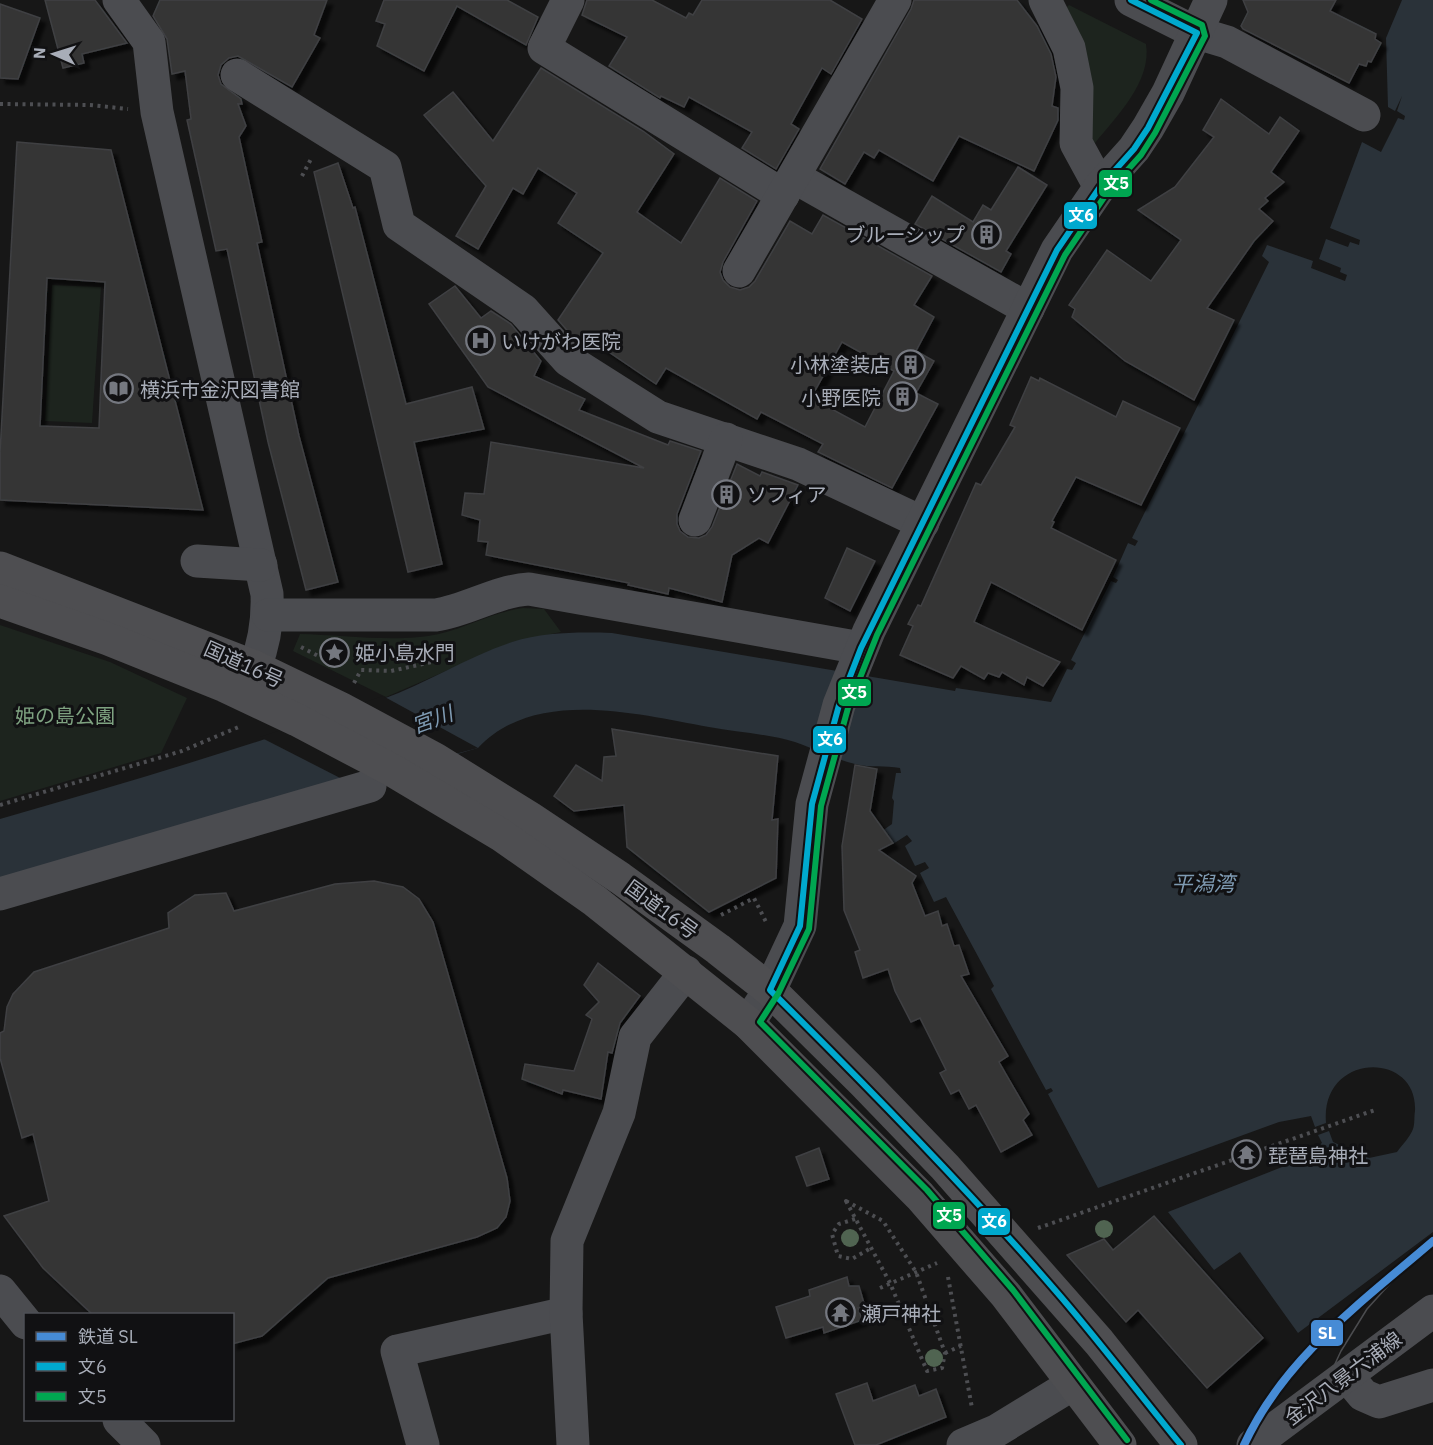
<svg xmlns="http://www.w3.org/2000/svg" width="1433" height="1445" viewBox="0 0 1433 1445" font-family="'IBM Plex Sans','Noto Sans JP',sans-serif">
<defs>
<filter id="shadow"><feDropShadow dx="5.5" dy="5.5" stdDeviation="1.5" flood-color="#0009"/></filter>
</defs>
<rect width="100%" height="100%" fill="#171717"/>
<!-- green -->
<g fill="#1d241e">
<path d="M1069 5 1146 44C1152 81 1117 116 1095 143L1085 137 1061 13Z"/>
<polygon points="52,285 101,287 92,423 45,421"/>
<path d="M523 608 544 609 561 632 513 642 386 697 293 651 300 634C341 635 400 643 439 634 468 627 493 612 523 608Z"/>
<polygon points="0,625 110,662 187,698 161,753 0,801"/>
</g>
<!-- water -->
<path fill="#2a3239" d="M1402 0H1433V1232L1298 1333 1240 1252 1214 1270 1168 1212 1295 1162 1322 1143 1318 1135 1329 1131 1333 1142 1369 1158 1397 1152C1402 1145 1410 1137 1413 1129 1415 1124 1414 1116 1415 1111 1418 1050 1320 1052 1326 1123L1315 1127 1311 1116 1279 1122 1098 1188 1048 1094 1053 1091 1051 1088 1046 1090 991 989 994 986 946 897 934 902 920 873 929 868 925 862 915 866 905 846 912 841 907 835 893 844 888 835 875 843 872 838 892 824 894 801 892 798 896 773H901L900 768C885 765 871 768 855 764 835 759 815 749 795 742 768 734 737 732 709 727 637 714 535 687 478 748L0 887V819C129 782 257 744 383 699 427 683 467 657 512 642 545 632 578 632 612 633L955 691 956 688 1051 702 1067 669 1072 670 1076 663 1071 660 1111 581 1116 583 1118 580 1113 577 1128 543 1135 546 1138 541 1132 538 1269 262 1262 256 1267 245 1313 261 1311 268 1345 281 1347 275 1340 272 1341 268 1319 259 1326 239 1348 247 1350 242 1359 245 1360 240 1330 228 1362 142 1381 152 1398 118 1404 120 1405 116 1397 111 1402 96 1395 111 1388 107 1386 38Z"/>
<!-- pier -->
<polygon fill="#171717" points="383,696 478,748 348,782 260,737"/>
<!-- building -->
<g fill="#353536" stroke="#3f4043" stroke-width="1.5" fill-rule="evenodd" filter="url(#shadow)">
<polygon points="45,0 95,0 127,43 82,54 84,63 63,68"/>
<polygon points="160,0 327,0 314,35 320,38 292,87 238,56 229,58 221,65 218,75 221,84 241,99 242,104 238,104 246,126 239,137 262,242 257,243 299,436 338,582 306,590 268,442 227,249 216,251 187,120 191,119 185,71 172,74 167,39 153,16"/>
<polygon points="384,0 507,0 538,17 526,45 457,6 424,71 377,46 385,24 376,21"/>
<polygon points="587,0 652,0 686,18 689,13 693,15 702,0 830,0 862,19 831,74 822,68 791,124 799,129 776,169 742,148 752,132 689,97 684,107 661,96 660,98 609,66 627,37 582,15"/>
<polygon points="914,0 1017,0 1037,26 1051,54 1056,77 1052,106 1058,108 1058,120 1034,171 959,136 933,181 879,150 874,158 864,152 845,184 820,169 911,9"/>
<polygon points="1243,0 1336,0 1330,11 1376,34 1375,39 1381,43 1371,62 1368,61 1366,66 1359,64 1349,83 1243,29 1241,26 1248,12"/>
<polygon points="0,4 40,18 18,79 0,78"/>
<path d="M541 68 643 131 674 154 637 212 681 243 720 178 757 201 723 262 720 272 723 280 730 287 740 290 749 287 755 281 790 221 812 234 823 215 932 276 914 305 934 317 916 351 934 361 916 393 938 404 892 488 818 452 823 444 761 412 757 419 666 368 656 384 585 336 579 344 558 320 603 253 558 223 577 193 538 168 523 194 513 188 478 249 456 236 486 186 424 115 453 92 493 141ZM842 342 894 371 865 427 811 398Z"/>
<polygon points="1221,99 1269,134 1280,117 1299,131 1271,172 1284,182 1265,198 1268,201 1259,209 1273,221 1254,241 1207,308 1234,320 1194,400 1125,361 1072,317 1075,309 1069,305 1107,250 1151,281 1181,240 1138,210 1175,187 1214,137 1203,130"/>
<path d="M17 142 111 150 203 510 0 500V453ZM47 278 105 282 99 428 40 426Z"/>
<polygon points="338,163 353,208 355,207 406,404 472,387 484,429 414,442 442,564 408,572 314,172"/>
<polygon points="1018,167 1047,185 1006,251 1011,254 1001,272 915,224 932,196 973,222 983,205 991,210"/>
<polygon points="455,286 481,318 491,311 511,324 541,361 534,376 585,399 579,410 668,445 670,441 701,451 677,514 677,524 680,531 688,537 699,538 706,535 712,527 737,464 760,476 762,472 798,485 768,543 759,538 732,555 722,602 669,588 668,594 628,585 629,583 486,555 488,542 478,541 480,520 462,515 465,493 484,494 491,442 644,468 488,387 429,304"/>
<polygon points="1031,377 1039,381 1040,378 1116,417 1123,401 1180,428 1141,505 1076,477 1052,521 1054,522 1051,528 1116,560 1082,630 991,582 974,622 1060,662 1043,686 1027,677 1024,685 1002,672 999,677 988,673 984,679 961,666 953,678 900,655 913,626 908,624 918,605 921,606 976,483 981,485 1015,427 1010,425"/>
<polygon points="847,548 875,561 850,611 825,598"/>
<polygon points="612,729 778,756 772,820 778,819 776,878 709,912 627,847 624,805 574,811 554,796 576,765 602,781 604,757 616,756"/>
<polygon points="855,765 877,769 870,811 893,843 879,850 916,876 912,883 925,916 938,911 942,926 947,924 954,946 959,945 969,974 961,976 1008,1056 999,1062 1029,1114 1023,1120 1032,1135 1001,1152 976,1105 969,1109 959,1090 951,1094 940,1073 946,1070 920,1018 911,1022 895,991 888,969 863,978 855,952 860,950 844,910 842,846"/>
<polygon points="374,881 403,887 419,899 433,922 507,1178 510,1201 506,1217 497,1228 477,1237 328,1278 262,1336 232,1344 232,1314 92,1314 43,1268 4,1216 49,1201 33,1134 22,1138 0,1058 0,1033 4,1031 7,1007 13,994 34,972 169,928 168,913 195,895 226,893 234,911 335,884"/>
<polygon points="598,963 640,996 620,1023 612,1053 608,1052 601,1099 563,1090 562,1094 522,1079 525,1064 574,1071 592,1019 586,1015 599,1002 584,985"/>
<polygon points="819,1148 829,1179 807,1186 796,1157"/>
<polygon points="1154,1216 1263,1338 1207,1388 1138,1310 1126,1322 1067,1255 1104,1239 1113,1250"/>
<polygon points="847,1277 849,1286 859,1286 865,1307 858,1308 862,1320 824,1333 823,1327 786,1338 776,1307 810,1296 809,1290"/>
<polygon points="867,1383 873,1401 915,1385 919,1396 936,1389 946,1417 876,1445 855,1445 836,1394"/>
</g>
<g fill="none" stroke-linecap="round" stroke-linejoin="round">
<!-- path -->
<g stroke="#4d4e52" stroke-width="4" stroke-dasharray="3 4.5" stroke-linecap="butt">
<polyline points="0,104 90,105 128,109"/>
<polyline points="302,176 312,157"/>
<polyline points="301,647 324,659 343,645"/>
<polyline points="354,683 361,670 391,671 432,662 440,645"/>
<polyline points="0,805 182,751 241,726"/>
<polyline points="721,915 754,898 766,922"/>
<polygon points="846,1201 883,1221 916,1272 945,1353 942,1368 927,1371 890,1283"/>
<polyline points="855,1219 839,1224 832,1234 838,1256 852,1259 871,1248"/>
<polyline points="1038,1228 1375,1110"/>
<polyline points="948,1277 972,1408"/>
<polyline points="880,1288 937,1263"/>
<polyline points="945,1353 961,1346"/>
</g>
<!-- minor -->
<g stroke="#4b4c50" stroke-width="33">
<path d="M119 0 149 42 157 112 267 594C268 620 265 642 255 667"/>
<polyline points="568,0 544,48 783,195"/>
<polyline points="1045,0 1069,48 1077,88 1076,143 1100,187"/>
<polyline points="1131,0 1197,33 1227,42 1364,115"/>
<polyline points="237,75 385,167 399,225 523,310 568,360 658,417 798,464 923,523"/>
<polyline points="794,177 1028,309"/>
<polyline points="739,271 895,0"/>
<polyline points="695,520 726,439"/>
<polyline points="197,561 261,565"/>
<path d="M268 615H436C468 610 496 591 529 589L861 648"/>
<polyline points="0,894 370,786"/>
<polyline points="748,1023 770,990 800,926 812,804 839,705 869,631 1057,250 1100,187 1134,149 1148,128 1168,93 1211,0"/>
<polyline points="0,1291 26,1323"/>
<polyline points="1347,1376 1363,1395 1379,1402 1433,1385"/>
<polyline points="119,1420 144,1445"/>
<polyline points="423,1445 397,1351 566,1313"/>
<polyline points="573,1445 566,1313 567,1241 619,1113 635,1037 686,972"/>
<polyline points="963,1445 996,1431 1073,1384"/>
<polyline points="1253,1445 1433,1311"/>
</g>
<!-- highway -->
<g stroke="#4e4e51" stroke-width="33">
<polyline points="0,568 255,667 340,708 435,759 530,818 620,878 718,949 770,990 864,1083 945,1167 1099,1342 1181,1445"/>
<polyline points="0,601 108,639 225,686 297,720 392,770 501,835 595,901 748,1023 920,1196 1006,1295 1120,1445"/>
</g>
<!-- tram -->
<polyline stroke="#4b4c4f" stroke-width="1.5" points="1307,1424 1341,1351 1367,1309 1406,1266"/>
<defs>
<path id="bus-1" d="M1131 0 1197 33 1148 128 1134 149 1100 187 1057 250 861 648 839 705 812 804 800 926 770 990C870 1089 969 1190 1061 1297 1102 1345 1141 1396 1181 1445"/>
<polyline id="bus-2" points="1127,1440 1013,1290 927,1190 760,1022 778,994 809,929 821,806 848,708 877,635 1065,255 1107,193 1141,155 1155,133 1205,36 1202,25 1151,0"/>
</defs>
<!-- bus-1 casing -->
<use href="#bus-1" stroke="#111113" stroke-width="10"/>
<!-- bus-2 casing -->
<use href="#bus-2" stroke="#111113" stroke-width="10"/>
<!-- bus-1 -->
<use href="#bus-1" stroke="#00a9ce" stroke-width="6"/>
<!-- bus-2 -->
<use href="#bus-2" stroke="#00a651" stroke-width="6"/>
<defs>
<path id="rail-1" d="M1244 1445C1284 1358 1362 1302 1433 1241"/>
</defs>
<!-- rail-1 casing -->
<use href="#rail-1" stroke="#111113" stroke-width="12"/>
<!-- rail-1 -->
<use href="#rail-1" stroke="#468bd5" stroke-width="8"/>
</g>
<!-- trees -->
<g fill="#506451">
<circle cx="1104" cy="1229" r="9"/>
<circle cx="850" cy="1238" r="9"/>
<circle cx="934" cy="1358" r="9"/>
</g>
<!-- icons -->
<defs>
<symbol id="building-ring" viewBox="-11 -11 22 22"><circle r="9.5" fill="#111113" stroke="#757880" stroke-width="1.5"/><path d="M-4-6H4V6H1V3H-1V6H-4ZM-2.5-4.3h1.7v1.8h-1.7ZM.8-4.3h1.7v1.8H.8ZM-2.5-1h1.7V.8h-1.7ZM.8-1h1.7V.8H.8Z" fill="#757880"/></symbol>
<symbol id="hospital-ring" viewBox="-11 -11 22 22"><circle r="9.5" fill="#111113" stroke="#757880" stroke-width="1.5"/><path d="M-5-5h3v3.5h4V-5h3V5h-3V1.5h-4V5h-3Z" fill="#757880"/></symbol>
<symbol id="library-ring" viewBox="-11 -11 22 22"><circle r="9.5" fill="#111113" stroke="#757880" stroke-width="1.5"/><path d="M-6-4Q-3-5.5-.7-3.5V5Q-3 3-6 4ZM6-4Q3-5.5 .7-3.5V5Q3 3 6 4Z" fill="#757880"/></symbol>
<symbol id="sight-ring" viewBox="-11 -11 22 22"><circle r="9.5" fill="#111113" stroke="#757880" stroke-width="1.5"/><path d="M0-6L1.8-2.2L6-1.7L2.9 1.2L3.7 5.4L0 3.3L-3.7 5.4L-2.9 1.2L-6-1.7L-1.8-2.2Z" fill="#757880"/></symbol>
<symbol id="temple-ring" viewBox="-11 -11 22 22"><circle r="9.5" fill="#111113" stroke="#757880" stroke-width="1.5"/><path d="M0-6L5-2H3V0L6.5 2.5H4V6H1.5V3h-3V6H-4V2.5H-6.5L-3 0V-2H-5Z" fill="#757880"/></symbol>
</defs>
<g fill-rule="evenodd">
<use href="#building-ring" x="970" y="218" width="33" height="33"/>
<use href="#hospital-ring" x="464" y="324" width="33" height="33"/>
<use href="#building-ring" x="894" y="348" width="33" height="33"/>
<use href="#library-ring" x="102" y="372" width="33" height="33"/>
<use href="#building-ring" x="886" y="380" width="33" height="33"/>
<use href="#building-ring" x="710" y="478" width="33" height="33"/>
<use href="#sight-ring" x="318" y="636" width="33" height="33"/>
<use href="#temple-ring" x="1230" y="1138" width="33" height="33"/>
<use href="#temple-ring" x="824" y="1296" width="33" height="33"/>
</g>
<g text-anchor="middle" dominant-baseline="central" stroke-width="6" stroke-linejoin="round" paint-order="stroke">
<!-- poi labels -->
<g font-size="20" fill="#a8adb8" stroke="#111113" text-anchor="start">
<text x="965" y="234" text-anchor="end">ブルーシップ</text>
<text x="501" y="341">いけがわ医院</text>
<text x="890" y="364" text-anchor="end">小林塗装店</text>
<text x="140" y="389">横浜市金沢図書館</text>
<text x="881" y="397" text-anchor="end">小野医院</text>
<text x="747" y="494">ソフィア</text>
<text x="355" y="652">姫小島水門</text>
<text x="1268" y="1155">琵琶島神社</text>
<text x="861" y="1313">瀬戸神社</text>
</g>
<!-- street labels -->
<g font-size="20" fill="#a8adb8" stroke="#111113">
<text transform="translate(244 664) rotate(24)">国道16号</text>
<text transform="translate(662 909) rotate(36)">国道16号</text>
<text transform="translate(1343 1378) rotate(-37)">金沢八景六浦線</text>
</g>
<!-- park labels -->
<g font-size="20" fill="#7fa381" stroke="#111113">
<text x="65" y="715">姫の島公園</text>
</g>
<!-- water labels -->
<g font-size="21" font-style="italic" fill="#7f9bb3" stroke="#111113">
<text transform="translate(432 719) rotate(-20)">宮川</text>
<text x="1203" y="883">平潟湾</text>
</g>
</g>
<g stroke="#111113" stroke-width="2">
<rect x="1098" y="169" width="35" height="29" rx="6" fill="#00a651"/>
<rect x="1063" y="201" width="35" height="29" rx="6" fill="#00a9ce"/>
<rect x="837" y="678" width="35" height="29" rx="6" fill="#00a651"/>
<rect x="812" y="725" width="35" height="29" rx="6" fill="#00a9ce"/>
<rect x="932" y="1201" width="34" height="29" rx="6" fill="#00a651"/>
<rect x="977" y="1207" width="34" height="29" rx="6" fill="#00a9ce"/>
<rect x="1310" y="1319" width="34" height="28" rx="6" fill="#468bd5"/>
</g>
<g font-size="16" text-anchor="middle" font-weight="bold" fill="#fff">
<text x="1116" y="189">文5</text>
<text x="1081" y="221">文6</text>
<text x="854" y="698">文5</text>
<text x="830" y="745">文6</text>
<text x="949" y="1221">文5</text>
<text x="994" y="1227">文6</text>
<text x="1327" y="1339">SL</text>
</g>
<!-- legend -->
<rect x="24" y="1313" width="210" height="108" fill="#111113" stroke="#4d4f55" stroke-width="1.5"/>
<rect x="36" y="1332" width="30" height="9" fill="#468bd5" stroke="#4d4f55" stroke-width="1.5"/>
<text x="78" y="1343" font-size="18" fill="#a8adb8">鉄道 SL</text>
<rect x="36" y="1362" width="30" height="9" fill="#00a9ce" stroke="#4d4f55" stroke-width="1.5"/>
<text x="78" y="1373" font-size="18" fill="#a8adb8">文6</text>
<rect x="36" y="1392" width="30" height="9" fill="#00a651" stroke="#4d4f55" stroke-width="1.5"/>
<text x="78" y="1403" font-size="18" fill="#a8adb8">文5</text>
<!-- north arrow -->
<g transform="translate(54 54) rotate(273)" stroke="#111113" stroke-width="4.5" paint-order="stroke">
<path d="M0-4.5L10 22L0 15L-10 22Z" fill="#a8adb8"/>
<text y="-9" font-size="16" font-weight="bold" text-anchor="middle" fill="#a8adb8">N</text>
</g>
</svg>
